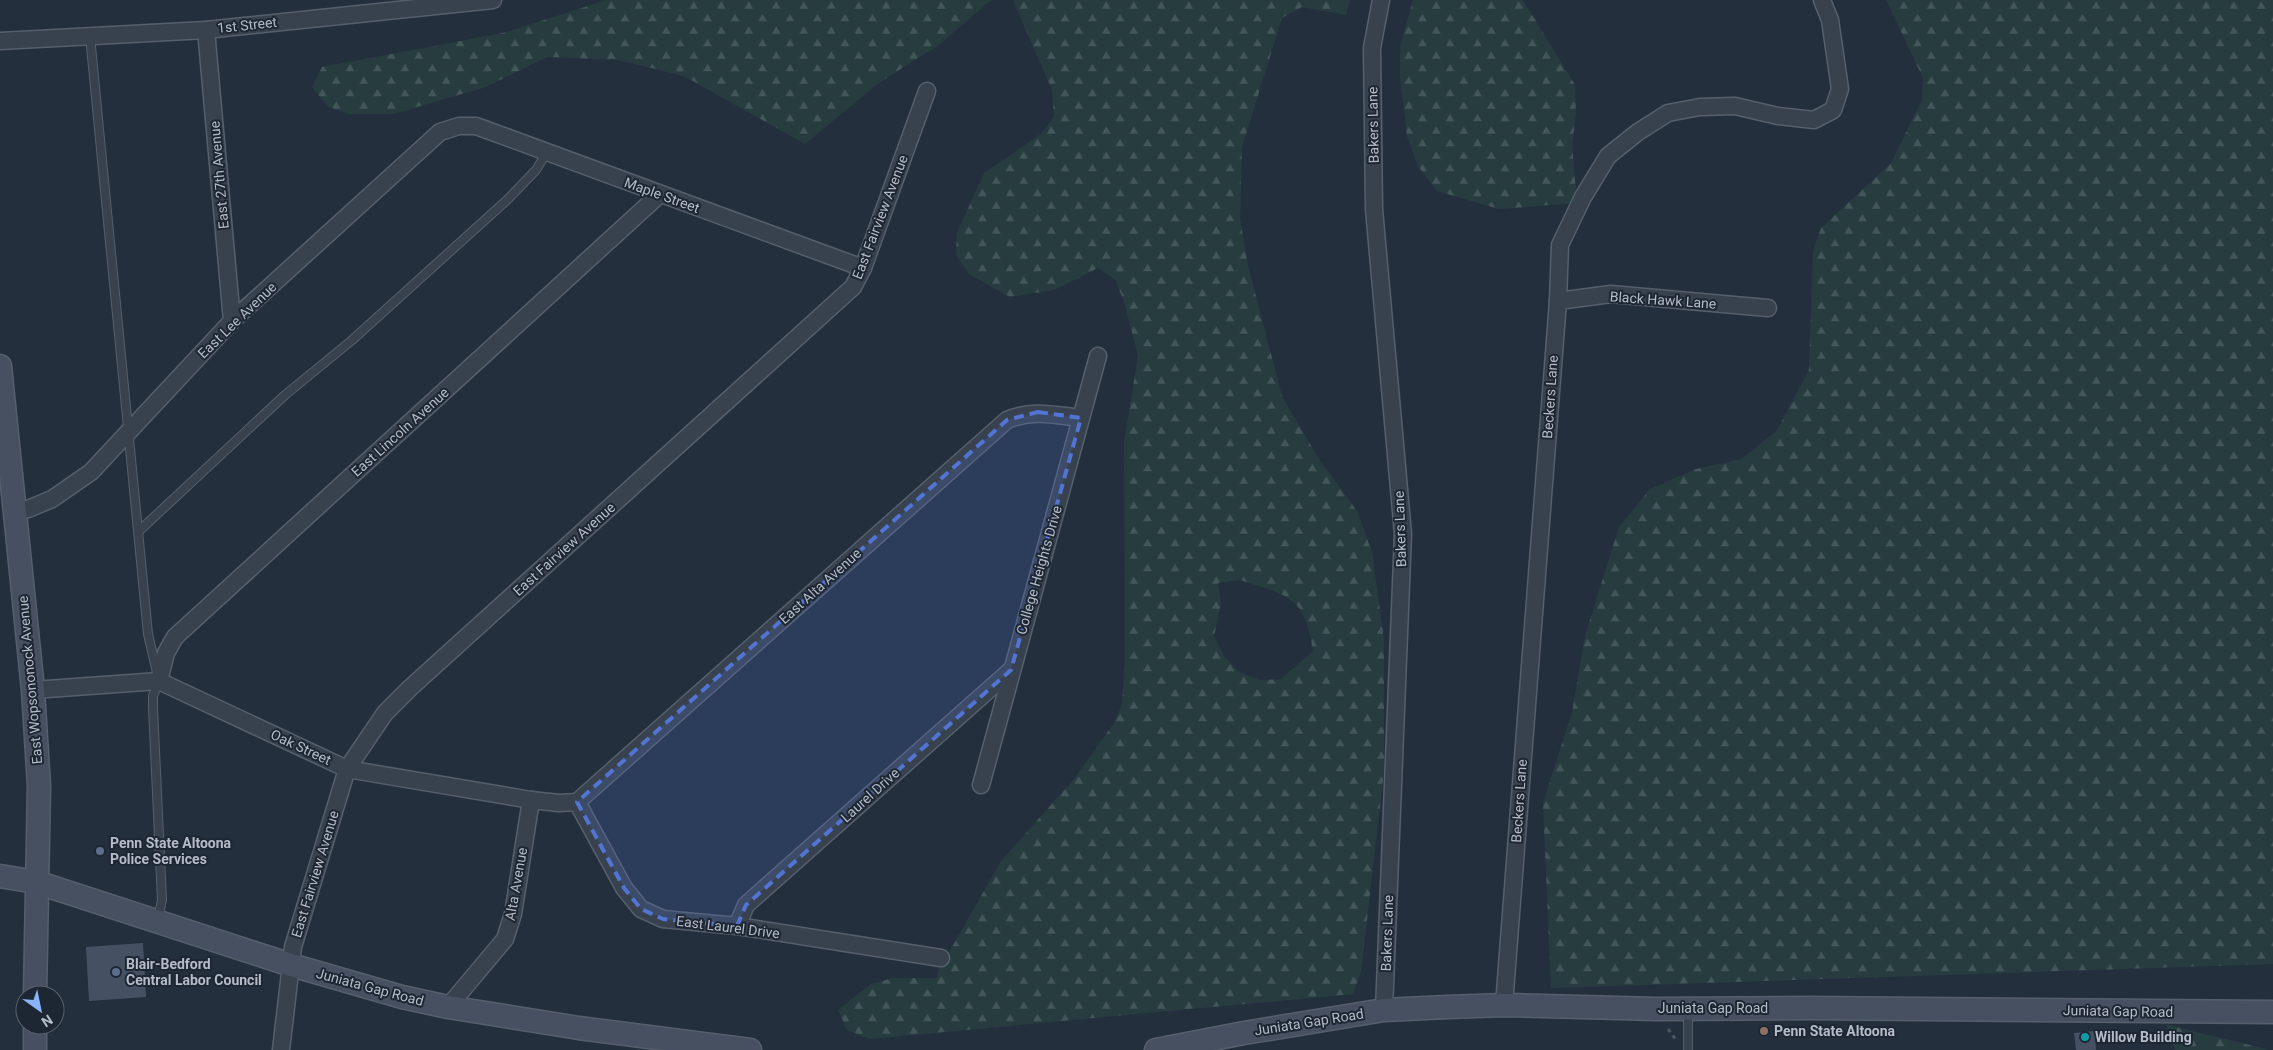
<svg xmlns="http://www.w3.org/2000/svg" width="2273" height="1050" viewBox="0 0 2273 1050" font-family="Roboto,sans-serif">
<defs>
<pattern id="forest-firs" width="22" height="20" patternUnits="userSpaceOnUse" patternTransform="scale(1.25)"><rect width="22" height="20" fill="#263c3f"/><path d="M5 1l3.5 6h-7zM16 11l3.5 6h-7z" fill="#435659"/></pattern>
</defs>
<rect width="100%" height="100%" fill="#242f3e"/>
<!-- forest -->
<g fill="url(#forest-firs)" fill-rule="evenodd">
<polygon points="607,0 994,0 990,1 939,45 880,82 805,144 684,76 618,60 547,57 486,87 393,114 348,114 327,106 312,87 322,67 503,33"/>
<path d="M1013 0H1350L1346 15 1302 7 1282 18 1242 147 1240 218 1248 266 1282 396 1317 456 1357 511 1372 552 1384 640V772L1361 972 1353 994 869 1039 847 1030 838 1010 871 984 893 978H937L941 958 948 954 1001 861 1074 779 1114 723 1122 704 1125 660 1124 442 1138 356 1124 301 1115 280 1098 268 1054 290 1010 297 969 274 956 255 957 233 984 173 1041 134 1054 117 1052 90ZM1240 580C1289 596 1305 596 1313 651L1281 679 1259 680 1238 671 1224 656 1214 636 1221 604 1218 583Z"/>
<polygon points="1413,0 1523,0 1575,85 1576,114 1572,144 1577,203 1499,209 1437,191 1418,166 1407,136 1400,77 1400,47"/>
<polygon points="1886,0 2273,0 2273,964 1551,988 1543,803 1572,712 1585,636 1619,527 1650,489 1696,469 1742,459 1777,430 1809,370 1813,251 1821,228 1891,163 1922,100 1923,78"/>
<path d="M2166 1024C2200 1034 2235 1040 2268 1050H2175Z"/>
</g>
<!-- building -->
<g fill="#455162">
<polygon points="143,943 146,997 89,1001 86,947"/>
<polygon points="2095,1031 2096,1050 2076,1050 2074,1033"/>
</g>
<g fill="none" stroke-linecap="round" stroke-linejoin="round">
<defs>
<g id="lane">
<polyline points="90,36 148,634 159,681 153,696 153,708 162,900 158,919"/>
<polyline points="139,531 285,395 351,341 507,200 536,170 547,152"/>
<polyline points="1688,1011 1688,1050"/>
</g>
<g id="street">
<polyline points="1381,0 1372,48 1374,209 1403,534 1384,1010"/>
<polyline points="206,30 232,321"/>
<polyline points="0,41 206,30 493,0"/>
<polyline points="1558,301 1611,294 1768,308"/>
<polyline points="15,510 28,509 52,499 91,472 232,321 440,132 459,126 476,126 863,268"/>
<polyline points="159,681 166,653 175,637 660,194"/>
<polyline points="33,690 159,681 347,769 531,800 559,803 577,802"/>
<polyline points="981,785 1098,356"/>
<path d="M577 802 1007 420C1033 409 1054 415 1081 418"/>
<polyline points="577,802 624,888 641,909 663,919 737,926 941,958"/>
<polyline points="737,926 746,905 1011,670"/>
<polyline points="1504,1005 1558,301 1560,245 1583,197 1608,156 1638,132 1668,113 1700,107 1735,106 1778,116 1814,120 1833,110 1840,89 1830,20 1822,0"/>
<polyline points="448,1007 505,939 513,914 531,800"/>
<polyline points="281,1050 293,947 347,769 385,713 410,688 853,287 863,268 927,91"/>
</g>
<g id="secondary">
<polyline points="0,366 33,690 39,786 35,995"/>
<polyline points="0,876 36,882 291,965 402,997 448,1007 579,1028 750,1050"/>
<polyline points="35,1050 35,1025"/>
<polyline points="1156,1050 1244,1033 1384,1010 1448,1007 1504,1005 1657,1009 1811,1008 2273,1012"/>
</g>
</defs>
<!-- lane casing -->
<use href="#lane" stroke="#565f6c" stroke-width="10"/>
<!-- street casing -->
<use href="#street" stroke="#565f6c" stroke-width="19"/>
<!-- secondary casing -->
<use href="#secondary" stroke="#565f6c" stroke-width="25"/>
<!-- path -->
<polyline stroke="#44595c" stroke-width="3" stroke-dasharray="4 4" stroke-linecap="butt" points="1668,1029 1676,1040"/>
<!-- lane -->
<use href="#lane" stroke="#38414e" stroke-width="8"/>
<!-- street -->
<use href="#street" stroke="#38414e" stroke-width="16"/>
<!-- secondary -->
<use href="#secondary" stroke="#465061" stroke-width="22"/>
</g>
<!-- marked area -->
<path fill="#5274d3" fill-opacity="0.2" stroke="#5274d3" stroke-width="4" stroke-dasharray="10 6" stroke-linejoin="round" d="M1038 412 1081 418 1011 670 746 905 737 926 663 919 641 909 624 888 577 802 1007 420Z"/>
<!-- markers -->
<g fill="#5c6f8a" stroke="#1d2633" stroke-width="2">
<circle cx="100" cy="851" r="5"/>
<circle cx="116" cy="972" r="5"/>
</g>
<circle fill="#8d6e63" stroke="#1d2633" stroke-width="2" cx="1764" cy="1031" r="5"/>
<circle fill="#0f9aa8" stroke="#1d2633" stroke-width="2" cx="2085" cy="1037" r="5"/>
<g text-anchor="middle" dominant-baseline="central" stroke-width="4" stroke-linejoin="round" paint-order="stroke">
<!-- street labels -->
<g font-size="14" fill="#b4bcc9" stroke="#1d2633">
<text transform="translate(247 25) rotate(-6)">1st Street</text>
<text transform="translate(1373 125) rotate(-91)">Bakers Lane</text>
<text transform="translate(219 175) rotate(-95)">East 27th Avenue</text>
<text transform="translate(662 195) rotate(20)">Maple Street</text>
<text transform="translate(880 217) rotate(-69)">East Fairview Avenue</text>
<text transform="translate(1663 300) rotate(4)">Black Hawk Lane</text>
<text transform="translate(237 320) rotate(-44)">East Lee Avenue</text>
<text transform="translate(1550 397) rotate(-86)">Beckers Lane</text>
<text transform="translate(400 432) rotate(-42)">East Lincoln Avenue</text>
<text transform="translate(1400 529) rotate(-92)">Bakers Lane</text>
<text transform="translate(564 549) rotate(-42)">East Fairview Avenue</text>
<text transform="translate(1039 570) rotate(-74)">College Heights Drive</text>
<text transform="translate(820 586) rotate(-42)">East Alta Avenue</text>
<text transform="translate(30 680) rotate(-95)">East Wopsononock Avenue</text>
<text transform="translate(301 747) rotate(25)">Oak Street</text>
<text transform="translate(870 795) rotate(-42)">Laurel Drive</text>
<text transform="translate(1519 801) rotate(-86)">Beckers Lane</text>
<text transform="translate(315 874) rotate(-73)">East Fairview Avenue</text>
<text transform="translate(516 884) rotate(-80)">Alta Avenue</text>
<text transform="translate(728 927) rotate(7)">East Laurel Drive</text>
<text transform="translate(1387 933) rotate(-88)">Bakers Lane</text>
<text transform="translate(370 987) rotate(15)">Juniata Gap Road</text>
<text x="1713" y="1008">Juniata Gap Road</text>
<text transform="translate(2118 1011) rotate(1)">Juniata Gap Road</text>
<text transform="translate(1309 1022) rotate(-9)">Juniata Gap Road</text>
</g>
<!-- poi labels -->
<g font-size="14" font-weight="bold" fill="#b4bcc9" stroke="#1d2633" text-anchor="start">
<text x="110" y="843">Penn State Altoona<tspan x="110" dy="16">Police Services</tspan></text>
<text x="126" y="964">Blair-Bedford<tspan x="126" dy="16">Central Labor Council</tspan></text>
<text x="1774" y="1031">Penn State Altoona</text>
<text x="2095" y="1037">Willow Building</text>
</g>
</g>
<!-- north arrow -->
<g transform="translate(40 1010) rotate(147)"><circle r="24" fill="#1d2633" stroke="#59626f"/>
<path d="M0-4L9 19L0 12L-9 19Z" fill="#8ab4f8"/>
<text y="-8" font-size="14" font-weight="bold" text-anchor="middle" fill="#b4bcc9">N</text>
</g>
</svg>
